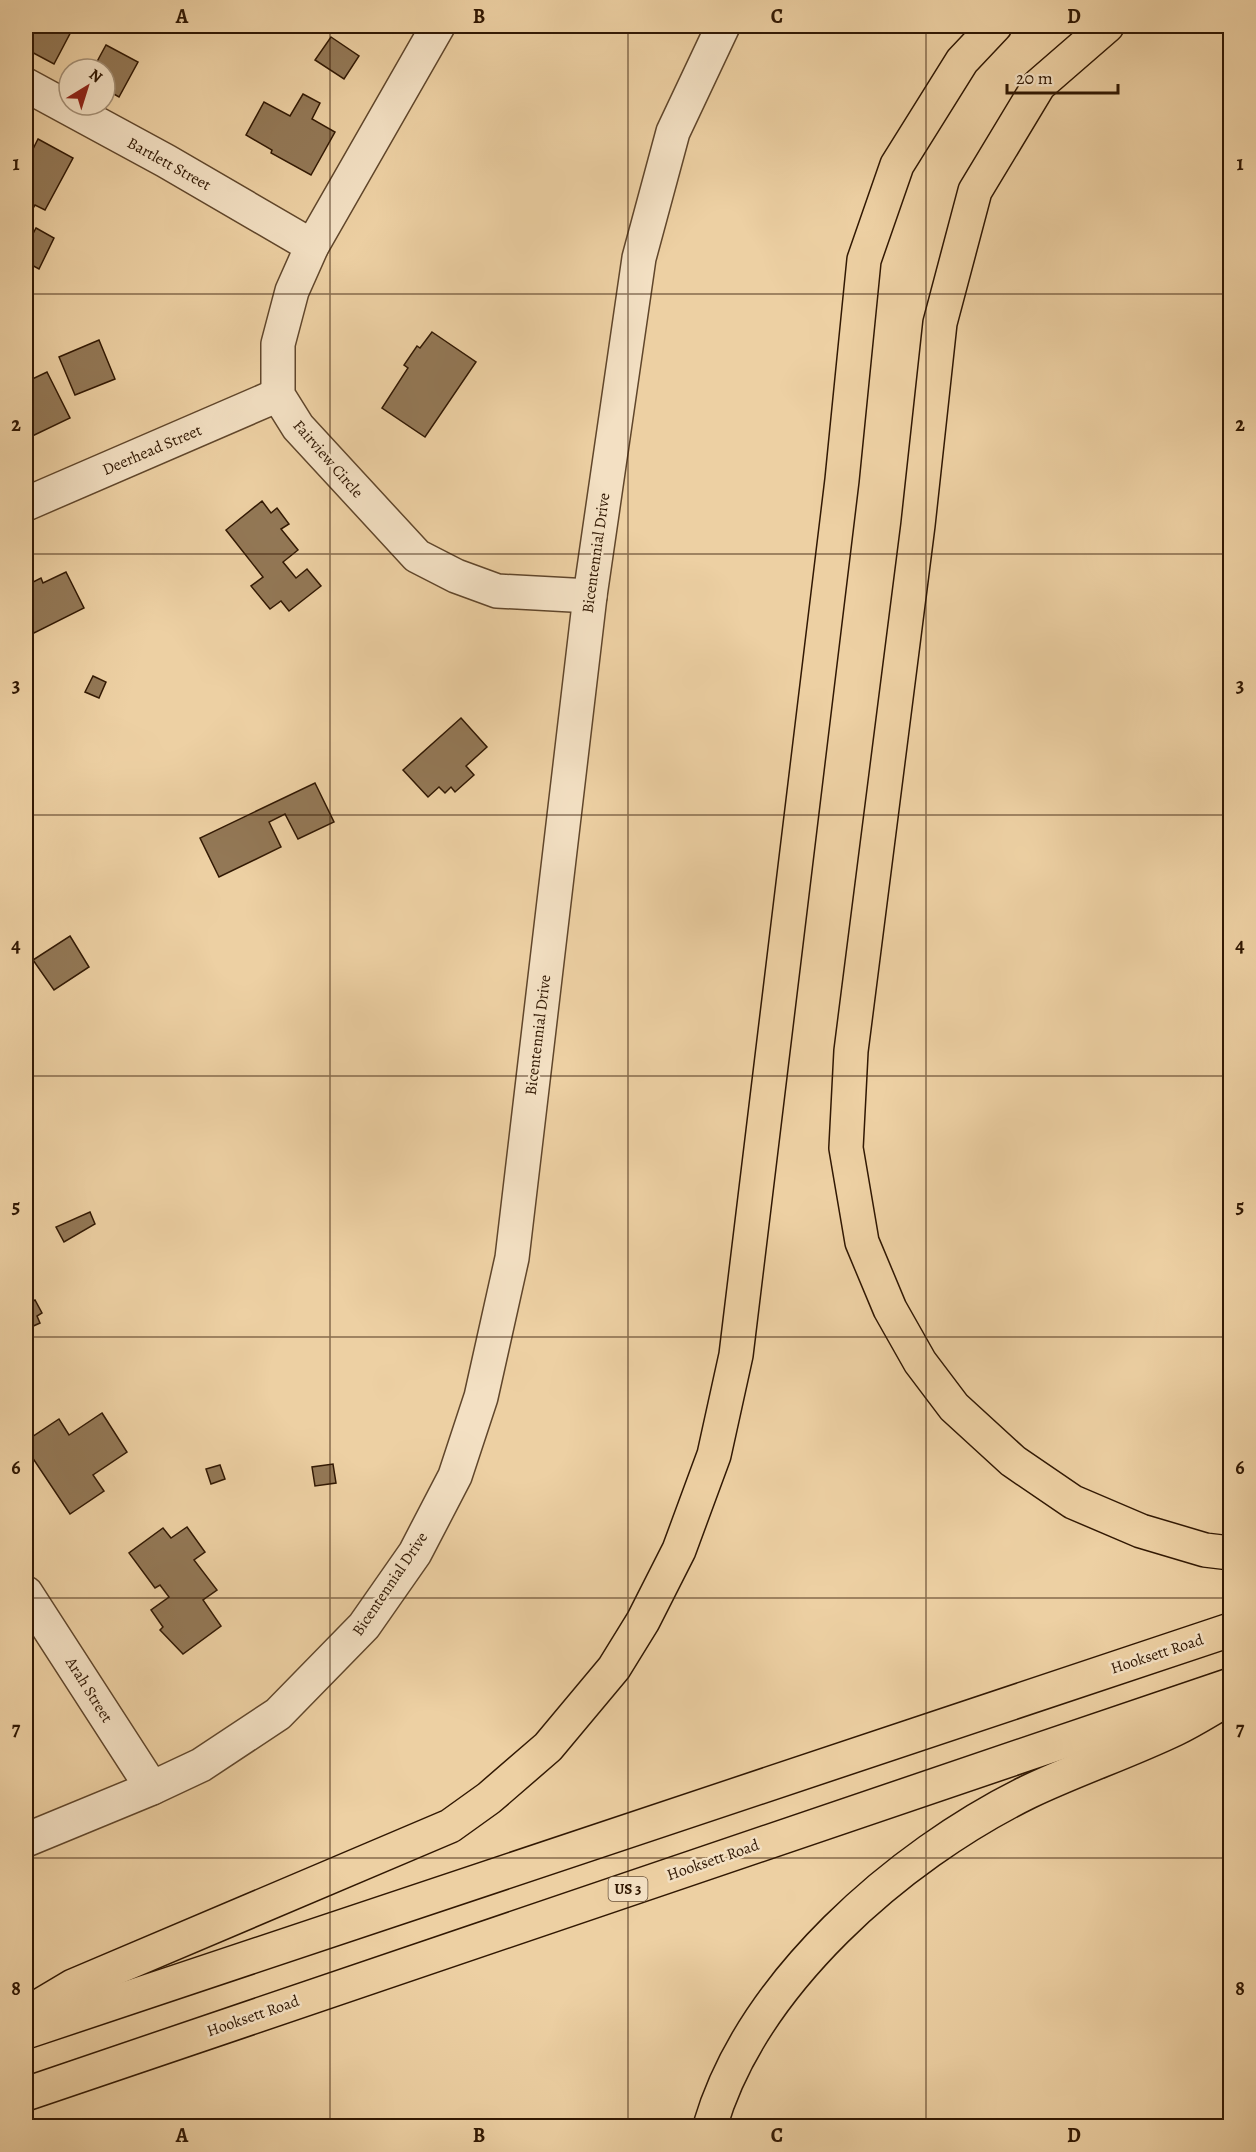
<svg xmlns="http://www.w3.org/2000/svg" width="1256" height="2152" viewBox="0 0 1256 2152" font-family="Alegreya,serif">
<rect width="100%" height="100%" fill="#edd0a3"/>
<filter id="stains"><feTurbulence type="fractalNoise" baseFrequency=".00333" numOctaves="4"/><feColorMatrix values="0 0 0 0 .2 0 0 0 0 .09 0 0 0 0 .02 0 0 0 .5 -.17"/></filter>
<radialGradient id="worn" r=".72"><stop offset=".6" stop-color="#630" stop-opacity="0"/><stop offset="1" stop-color="#630" stop-opacity=".3"/></radialGradient>
<!-- building -->
<g fill="#937856" stroke="#311803" stroke-width="1.5">
<polygon points="26,26 74,26 54,64 26,49"/>
<polygon points="331,37 359,56 344,79 315,60"/>
<polygon points="106,45 138,62 119,97 105,89 105,69 93,69"/>
<polygon points="303,94 320,103 312,119 335,132 311,175 271,153 272,150 246,135 264,102 290,116"/>
<polygon points="38,139 73,158 45,210 35,205 31,212 26,209 26,163"/>
<polygon points="36,228 54,238 39,269 26,262 26,247"/>
<polygon points="432,332 476,362 425,437 382,408 408,368 404,365 417,346 420,348"/>
<polygon points="99,340 115,379 75,395 59,357"/>
<polygon points="47,372 70,418 26,439 26,382"/>
<polygon points="262,501 271,513 277,508 289,524 281,529 298,550 283,562 296,578 307,569 321,586 289,611 281,601 270,609 251,586 263,577 226,530"/>
<polygon points="66,572 84,608 34,633 31,627 26,630 26,591 33,587 31,583 41,578 43,583"/>
<polygon points="93,676 106,682 99,698 85,692"/>
<polygon points="461,718 487,747 466,766 474,775 455,792 451,787 445,793 439,787 428,797 403,770"/>
<polygon points="315,783 334,822 298,839 285,814 269,822 281,847 219,877 200,838"/>
<polygon points="70,936 89,967 54,990 33,960"/>
<polygon points="90,1212 95,1224 64,1242 56,1227"/>
<polygon points="26,1296 29,1303 35,1300 42,1313 37,1316 40,1323 29,1328 26,1321"/>
<polygon points="102,1413 127,1452 93,1475 104,1491 70,1514 26,1448 26,1441 59,1419 69,1435"/>
<polygon points="333,1464 336,1483 315,1486 312,1467"/>
<polygon points="220,1465 225,1479 211,1484 206,1469"/>
<polygon points="187,1527 205,1552 194,1560 217,1590 203,1600 221,1626 183,1654 160,1630 163,1627 151,1610 169,1597 160,1585 155,1588 129,1553 163,1528 171,1538"/>
</g>
<g fill="none" stroke-linecap="round" stroke-linejoin="round">
<defs>
<g id="minor">
<polyline points="438,26 312,246 292,291 278,344 278,395 298,427 417,556 456,576 497,591 590,596"/>
<polyline points="26,85 166,161 312,246"/>
<polyline points="26,504 278,395"/>
<polyline points="26,1593 152,1788"/>
<polyline points="26,1840 152,1788 201,1765 278,1714 364,1626 415,1553 455,1476 481,1397 512,1258 590,596 639,258 673,132 723,26"/>
</g>
<g id="major">
<polyline points="26,2032 1230,1630"/>
<polyline points="26,2094 1230,1685"/>
</g>
<g id="highway">
<polyline points="1107,26 1039,85 975,191 940,323 918,525 851,1051 846,1148 862,1242 890,1309 920,1362 954,1407 1013,1461 1073,1502 1141,1531 1205,1550 1230,1553"/>
<polyline points="26,2014 73,1986 450,1826 489,1798 548,1747 614,1668 643,1621 679,1550 714,1455 736,1355 842,480 864,260 897,165 962,61 995,26"/>
<path d="M710 2126C752 1983 898 1856 1028 1792 1076 1769 1127 1752 1175 1729 1194 1720 1212 1708 1230 1698"/>
</g>
</defs>
<!-- minor casing -->
<use href="#minor" stroke="#60462b" stroke-width="36"/>
<!-- major casing -->
<use href="#major" stroke="#311803" stroke-width="36"/>
<!-- highway casing -->
<use href="#highway" stroke="#311803" stroke-width="36"/>
<!-- minor -->
<use href="#minor" stroke="#f3e0c3" stroke-width="33"/>
<!-- major -->
<use href="#major" stroke="#edd0a3" stroke-width="33"/>
<!-- highway -->
<use href="#highway" stroke="#edd0a3" stroke-width="33"/>
</g>
<!-- grid -->
<path fill="none" stroke="#311803" stroke-width="1.5" stroke-opacity="0.55" d="M330 26V2126M628 26V2126M926 26V2126M26 294H1230M26 554H1230M26 815H1230M26 1076H1230M26 1337H1230M26 1598H1230M26 1858H1230"/>
<g text-anchor="middle" dominant-baseline="central" stroke-width="5" stroke-linejoin="round" paint-order="stroke">
<!-- shield labels -->
<rect fill="#f3e0c3" stroke="#6b543d" stroke-width="1.5" x="608.5" y="1877" width="39" height="24" rx="4.5"/>
<g font-size="15" font-weight="bold" fill="#311803">
<text x="628" y="1889">US 3</text>
</g>
<!-- street labels -->
<g font-size="16" fill="#311803" stroke="#f3e0c3">
<text transform="translate(169 164) rotate(29)">Bartlett Street</text>
<text transform="translate(152 450) rotate(-23)">Deerhead Street</text>
<text transform="translate(328 459) rotate(49)">Fairview Circle</text>
<text transform="translate(596 553) rotate(-82)">Bicentennial Drive</text>
<text transform="translate(538 1035) rotate(-83)">Bicentennial Drive</text>
<text transform="translate(390 1584) rotate(-56)">Bicentennial Drive</text>
<text transform="translate(1157 1654) rotate(-18)">Hooksett Road</text>
<text transform="translate(89 1690) rotate(58)">Arah Street</text>
<text transform="translate(713 1860) rotate(-19)">Hooksett Road</text>
<text transform="translate(253 2016) rotate(-19)">Hooksett Road</text>
</g>
</g>
<!-- margin -->
<rect width="1256" height="2152" fill="none" stroke="#edd0a3" stroke-width="66"/>
<!-- north arrow -->
<g transform="translate(87 87) rotate(38)"><circle r="28" fill="#f3e0c3" stroke="#a59076" stroke-width="1.5"/>
<path d="M0-4.5L10 22L0 15L-10 22Z" fill="#8f2418"/>
<text y="-9" font-size="16" font-weight="bold" text-anchor="middle" fill="#311803">N</text>
</g>
<!-- scale -->
<path d="M1007 84v9h111v-9" fill="none" stroke="#311803" stroke-width="3"/>
<text x="1016" y="84" font-size="18" fill="#311803" stroke="#f3e0c3" stroke-width="4.5" paint-order="stroke">20 m</text>
<rect x="33" y="33" width="1190" height="2086" fill="none" stroke="#311803" stroke-width="2"/>
<g font-size="20" text-anchor="middle" font-weight="bold" fill="#311803">
<text x="182" y="23">A</text>
<text x="479" y="23">B</text>
<text x="777" y="23">C</text>
<text x="1074" y="23">D</text>
<text x="16" y="170">1</text>
<text x="1240" y="170">1</text>
<text x="16" y="431">2</text>
<text x="1240" y="431">2</text>
<text x="16" y="692">3</text>
<text x="1240" y="692">3</text>
<text x="16" y="952">4</text>
<text x="1240" y="952">4</text>
<text x="16" y="1213">5</text>
<text x="1240" y="1213">5</text>
<text x="16" y="1474">6</text>
<text x="1240" y="1474">6</text>
<text x="16" y="1735">7</text>
<text x="1240" y="1735">7</text>
<text x="16" y="1995">8</text>
<text x="1240" y="1995">8</text>
<text x="182" y="2142">A</text>
<text x="479" y="2142">B</text>
<text x="777" y="2142">C</text>
<text x="1074" y="2142">D</text>
</g>
<rect width="100%" height="100%" filter="url(#stains)"/>
<rect width="100%" height="100%" fill="url(#worn)"/>
</svg>
